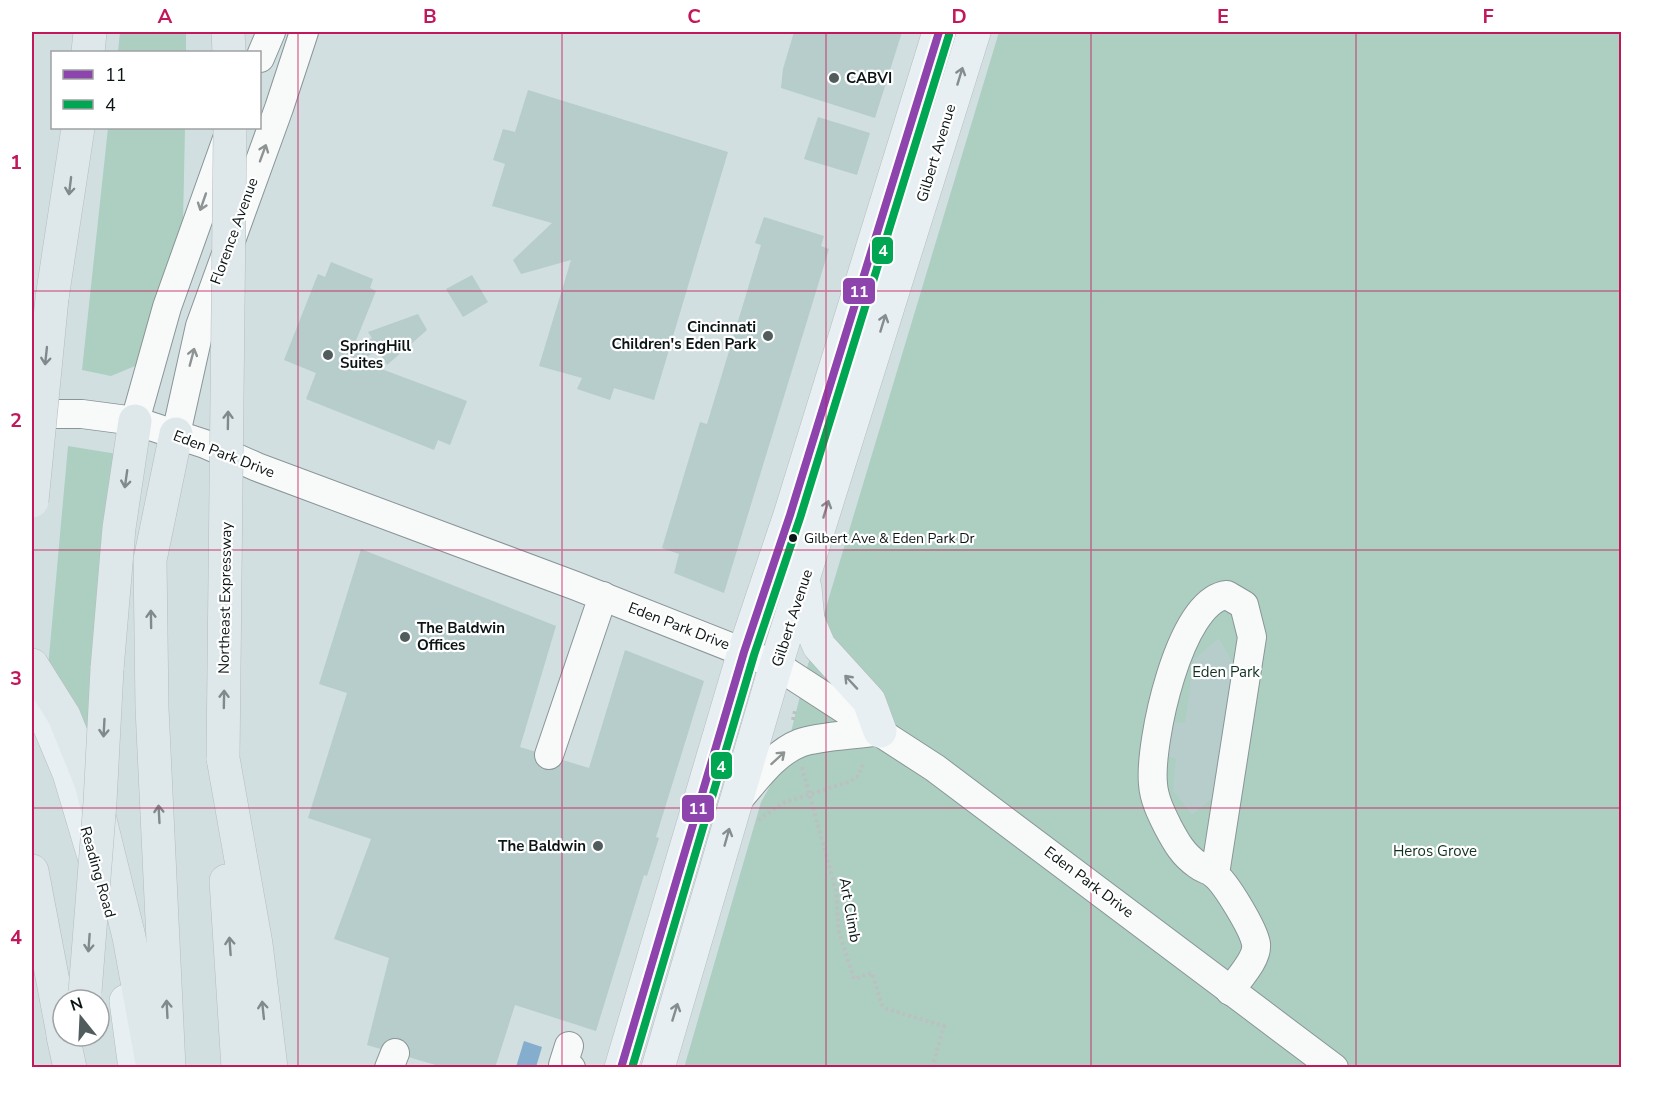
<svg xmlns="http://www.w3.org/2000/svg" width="1653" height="1099" viewBox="0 0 1653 1099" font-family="'Nunito Sans',sans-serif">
<rect width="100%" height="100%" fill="#d1dfe1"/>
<!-- green -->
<g fill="#accfc1">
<polygon points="120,32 186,32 186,52 118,52"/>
<polygon points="999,32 1621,32 1621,1067 684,1068 761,802 777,774 800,759 791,732 808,664 824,624 824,614"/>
<polygon points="108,128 185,128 183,222 135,366 111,376 82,370"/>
<polygon points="68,446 117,454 87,748 48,668"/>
</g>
<!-- water -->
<polygon fill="#85adcd" points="524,1041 542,1047 536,1067 516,1067"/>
<!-- building -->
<g fill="#b6cdcc">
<polygon points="794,32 902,32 875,118 781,88 783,69"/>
<polygon points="528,90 728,152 654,400 614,388 610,400 577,389 582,378 539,366 571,260 521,274 513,260 552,223 492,206 505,164 493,160 503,129 515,132"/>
<polygon points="818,117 870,133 857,175 804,159"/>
<polygon points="764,217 824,236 821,246 829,249 724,593 674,573 679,554 662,548 700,422 707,424 761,245 755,243"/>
<polygon points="331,262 373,279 370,288 376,291 353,348 372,338 368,332 418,314 427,330 387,365 378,350 360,361 467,401 450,445 438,440 434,450 306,399 316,373 284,360 318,274 325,277"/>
<polygon points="472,275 488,302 463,317 446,289"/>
<polygon points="361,549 556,626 520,747 589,768 625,650 704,681 656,837 659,838 647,876 644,875 596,1031 515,1005 495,1068 446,1068 367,1045 389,958 334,939 371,839 308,818 347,693 319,684"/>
<polygon points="1219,638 1236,669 1212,798 1192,815 1173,791 1176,758 1160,755 1165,722 1185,723 1194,659"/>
</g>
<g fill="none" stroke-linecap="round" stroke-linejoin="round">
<defs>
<g id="minor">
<polyline points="260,58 271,32"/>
<polyline points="32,414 82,414 135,421 205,444 257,467 576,586 776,665 935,768 1334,1068"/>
<polyline points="135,421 167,307 228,136"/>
<polyline points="176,434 200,326 279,108 304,32"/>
<polyline points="549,755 603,596"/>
<path d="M738 800C756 780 774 753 800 743 819 736 858 735 880 731"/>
<path d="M1215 874 1252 637 1244 605 1227 595C1179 600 1149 744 1153 784 1154 799 1161 813 1168 827 1176 842 1183 855 1198 865 1203 869 1210 870 1214 874 1226 883 1254 930 1256 944 1258 959 1238 979 1230 991"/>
<polyline points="569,1046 563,1065 571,1068"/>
<polyline points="389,1068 395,1053"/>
</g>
<g id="major">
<polyline points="805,588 808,620 819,646 869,701 880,731"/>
<polyline points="32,685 69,773 95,860"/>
<polyline points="126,1001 135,1068"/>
<polyline points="621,1068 744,652 790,515 939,32"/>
<polyline points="658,1068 776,665 974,32"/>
</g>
<g id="highway">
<polyline points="228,32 229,52"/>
<polyline points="88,52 90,32"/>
<polyline points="52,298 78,128"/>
<polyline points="32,665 64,716 91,783 129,937 153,1068"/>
<polyline points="107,669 119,528 135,421"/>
<polyline points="223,758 256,944 271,1068"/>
<polyline points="32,871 63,1034"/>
<polyline points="226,881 238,1068"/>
<polyline points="63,1036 70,1068"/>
<polyline points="169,1068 152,708 150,560 176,434"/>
</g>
</defs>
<!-- minor casing -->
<use href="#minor" stroke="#8a9597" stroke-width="30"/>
<!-- major casing -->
<use href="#major" stroke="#b5bcbd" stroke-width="34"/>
<!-- highway casing -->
<use href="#highway" stroke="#b5bcbd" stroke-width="34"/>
<!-- path -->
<g stroke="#bbc0c0" stroke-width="4" stroke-dasharray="3 3" stroke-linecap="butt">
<polyline points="793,720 795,711"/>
<polyline points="802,767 836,891 839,932 854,979 872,973 882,1005 887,1009 944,1026 932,1068"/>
<polyline points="758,820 785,802 849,782 857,777 863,765"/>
<polyline points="871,1068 876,1068"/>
</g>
<!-- minor -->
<use href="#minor" stroke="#f8fafa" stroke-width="28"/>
<!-- major -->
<use href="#major" stroke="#e8eff2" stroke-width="33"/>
<!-- highway -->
<use href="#highway" stroke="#dee8eb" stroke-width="33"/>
<defs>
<g id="highway-bridge">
<polyline points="32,501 52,298"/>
<polyline points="223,758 230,128"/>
<polyline points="85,992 100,802 107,669"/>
</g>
</defs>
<!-- highway-bridge casing -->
<use href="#highway-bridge" stroke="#b5bcbd" stroke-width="34" stroke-linecap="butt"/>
<!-- highway-bridge -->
<use href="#highway-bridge" stroke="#dee8eb" stroke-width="33"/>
<defs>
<polyline id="bus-1" points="621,1068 744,652 790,515 939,32"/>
<polyline id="bus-2" points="632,1068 754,655 800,518 949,35"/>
</defs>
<!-- bus-1 casing -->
<use href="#bus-1" stroke="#fff" stroke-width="12"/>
<!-- bus-2 casing -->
<use href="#bus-2" stroke="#fff" stroke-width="12"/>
<!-- bus-1 -->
<use href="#bus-1" stroke="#8e44ad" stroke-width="8"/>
<!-- bus-2 -->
<use href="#bus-2" stroke="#00a651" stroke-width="8"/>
</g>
<!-- one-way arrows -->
<defs><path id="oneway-shaft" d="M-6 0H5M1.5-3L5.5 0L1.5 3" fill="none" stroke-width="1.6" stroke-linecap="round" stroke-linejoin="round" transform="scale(1.5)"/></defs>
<g stroke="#858d8f">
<use href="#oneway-shaft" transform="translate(960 76) rotate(-73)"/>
<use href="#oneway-shaft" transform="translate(883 323) rotate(-73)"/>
<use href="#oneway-shaft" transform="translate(826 509) rotate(-73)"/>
<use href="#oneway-shaft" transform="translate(851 682) rotate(-133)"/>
<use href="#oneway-shaft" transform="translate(727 837) rotate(-74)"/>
<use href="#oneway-shaft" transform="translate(675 1012) rotate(-73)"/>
</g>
<g stroke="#8e9393">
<use href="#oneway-shaft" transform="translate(263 153) rotate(-70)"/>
<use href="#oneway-shaft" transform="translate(203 202) rotate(109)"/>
<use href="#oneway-shaft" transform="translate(192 357) rotate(-75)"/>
<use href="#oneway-shaft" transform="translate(778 758) rotate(-42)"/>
</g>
<g stroke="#80898b">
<use href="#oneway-shaft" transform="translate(70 186) rotate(97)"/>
<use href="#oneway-shaft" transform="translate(46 356) rotate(96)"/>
<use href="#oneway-shaft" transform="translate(228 420) rotate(-89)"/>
<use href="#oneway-shaft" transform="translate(126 479) rotate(98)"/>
<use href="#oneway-shaft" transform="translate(151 619) rotate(-91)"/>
<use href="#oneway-shaft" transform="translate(224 699) rotate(-89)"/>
<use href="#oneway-shaft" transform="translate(104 728) rotate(93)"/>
<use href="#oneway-shaft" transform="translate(159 814) rotate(-93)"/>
<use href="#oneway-shaft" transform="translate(89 943) rotate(94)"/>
<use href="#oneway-shaft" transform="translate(230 946) rotate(-94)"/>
<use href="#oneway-shaft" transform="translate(167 1009) rotate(-93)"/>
<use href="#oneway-shaft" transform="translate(263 1010) rotate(-96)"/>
</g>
<!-- grid -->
<path fill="none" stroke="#c2185b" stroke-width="1.5" stroke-opacity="0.55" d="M298 32V1068M562 32V1068M826 32V1068M1091 32V1068M1356 32V1068M32 291H1622M32 550H1622M32 808H1622"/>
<!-- markers -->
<g fill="#515c5d" stroke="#fff" stroke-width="2">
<circle cx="834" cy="78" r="6"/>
<circle cx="768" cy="336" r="6"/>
<circle cx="328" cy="355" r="6"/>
<circle cx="405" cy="637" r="6"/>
<circle cx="598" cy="846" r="6"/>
</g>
<circle fill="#0c1516" stroke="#fff" stroke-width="2" cx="793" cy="538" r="5"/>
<g text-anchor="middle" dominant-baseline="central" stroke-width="4.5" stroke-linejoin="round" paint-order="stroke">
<!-- bus labels -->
<g font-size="14" fill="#0c1516" stroke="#fff" text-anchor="start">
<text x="804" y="538">Gilbert Ave &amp; Eden Park Dr</text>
</g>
<!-- poi labels -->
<g font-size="15" font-weight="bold" fill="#0c1516" stroke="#fff" text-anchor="start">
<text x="846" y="78">CABVI</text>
<text x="756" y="327" text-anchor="end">Cincinnati<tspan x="756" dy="17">Children's Eden Park</tspan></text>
<text x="340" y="346">SpringHill<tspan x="340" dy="17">Suites</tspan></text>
<text x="417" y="628">The Baldwin<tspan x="417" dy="17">Offices</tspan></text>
<text x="586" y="846" text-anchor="end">The Baldwin</text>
</g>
<!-- street labels -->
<g font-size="15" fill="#0c1516" stroke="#fff">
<text transform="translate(936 153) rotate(-73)">Gilbert Avenue</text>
<text transform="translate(234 231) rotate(-70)">Florence Avenue</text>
<text transform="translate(224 454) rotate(21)">Eden Park Drive</text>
<text transform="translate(225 598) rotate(-89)">Northeast Expressway</text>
<text transform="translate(792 618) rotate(-72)">Gilbert Avenue</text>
<text transform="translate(679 626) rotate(21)">Eden Park Drive</text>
<text transform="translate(98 872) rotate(74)">Reading Road</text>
<text transform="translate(1089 882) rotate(37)">Eden Park Drive</text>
<text transform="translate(850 910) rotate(80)">Art Climb</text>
</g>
<!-- park labels -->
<g font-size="15" fill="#103122" stroke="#fff">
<text x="1226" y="672">Eden Park</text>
<text x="1435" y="851">Heros Grove</text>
</g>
</g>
<g stroke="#fff" stroke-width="2">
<rect x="871" y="236" width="23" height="29" rx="6" fill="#00a651"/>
<rect x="842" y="277" width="34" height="28" rx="6" fill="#8e44ad"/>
<rect x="710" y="751" width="23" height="29" rx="6" fill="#00a651"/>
<rect x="681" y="794" width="34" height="29" rx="6" fill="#8e44ad"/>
</g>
<g font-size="16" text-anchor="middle" font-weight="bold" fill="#fff">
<text x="883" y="256">4</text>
<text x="859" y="297">11</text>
<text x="721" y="772">4</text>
<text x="698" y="814">11</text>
</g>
<!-- border -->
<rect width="1653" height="1099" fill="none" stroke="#ffffff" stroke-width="66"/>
<!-- legend -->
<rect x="51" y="51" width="210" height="78" fill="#ffffff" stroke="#9ea1a2" stroke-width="1.5"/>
<rect x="63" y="70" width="30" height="9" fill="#8e44ad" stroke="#9ea1a2" stroke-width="1.5"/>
<text x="105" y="81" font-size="18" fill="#0c1516">11</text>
<rect x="63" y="100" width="30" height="9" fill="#00a651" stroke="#9ea1a2" stroke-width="1.5"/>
<text x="105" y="111" font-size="18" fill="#0c1516">4</text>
<!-- north arrow -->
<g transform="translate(81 1018) rotate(342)"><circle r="28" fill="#ffffff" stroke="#9ea1a2" stroke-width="1.5"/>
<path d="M0-4.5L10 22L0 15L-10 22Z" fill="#515c5d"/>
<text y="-9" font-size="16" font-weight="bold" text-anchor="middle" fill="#0c1516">N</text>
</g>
<rect x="33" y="33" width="1587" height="1033" fill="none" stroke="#c2185b" stroke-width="2"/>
<g font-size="20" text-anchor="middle" font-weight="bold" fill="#c2185b">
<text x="165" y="23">A</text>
<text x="430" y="23">B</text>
<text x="694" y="23">C</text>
<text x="959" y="23">D</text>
<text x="1223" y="23">E</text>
<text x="1488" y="23">F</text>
<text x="16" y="169">1</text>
<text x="16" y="427">2</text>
<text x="16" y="685">3</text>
<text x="16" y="944">4</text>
</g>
</svg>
